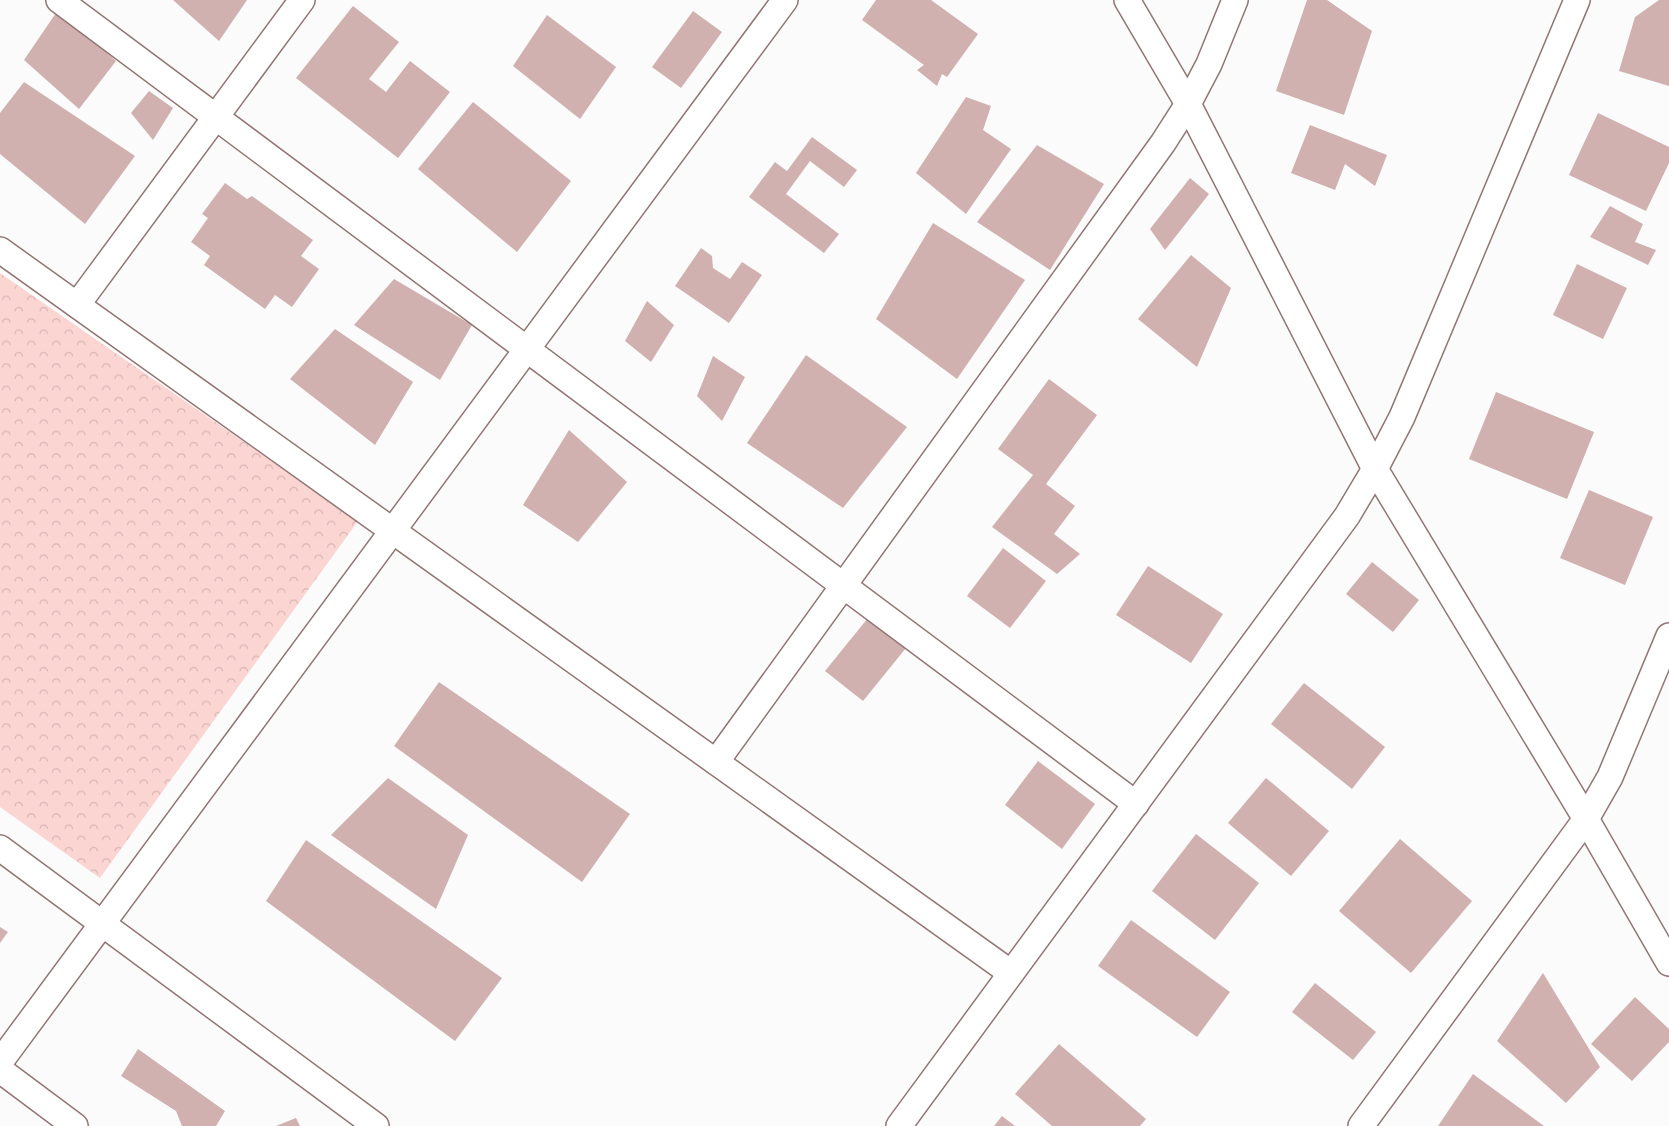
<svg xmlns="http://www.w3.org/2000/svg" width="1669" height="1126" viewBox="0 0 1669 1126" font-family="'Source Sans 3',sans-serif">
<defs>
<pattern id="park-crowns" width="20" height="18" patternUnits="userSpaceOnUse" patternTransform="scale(1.25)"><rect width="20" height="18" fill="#fbd5d2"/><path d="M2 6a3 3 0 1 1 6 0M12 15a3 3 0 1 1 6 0" fill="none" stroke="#d7b6b4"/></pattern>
</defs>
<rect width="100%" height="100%" fill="#fbfbfb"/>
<!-- park -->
<polygon fill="url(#park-crowns)" points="0,273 358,521 100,878 0,807"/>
<!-- building -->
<g fill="#d0b1af">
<polygon points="173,0 247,0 219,41"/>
<polygon points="876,0 931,0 978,34 947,77 942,74 937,86 917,70 924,65 862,20"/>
<polygon points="1307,0 1327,0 1372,31 1344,115 1276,91"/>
<polygon points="1659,0 1669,0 1669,86 1619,71 1635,17"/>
<polygon points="353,6 399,42 369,79 386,92 410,61 450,92 398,158 296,78"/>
<polygon points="58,10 116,61 79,109 24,60"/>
<polygon points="693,11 722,32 681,88 652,67"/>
<polygon points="547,15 616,67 580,119 513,66"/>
<polygon points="24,82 135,156 85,224 0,154 0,113"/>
<polygon points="149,91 173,108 153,140 131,113"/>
<polygon points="966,97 991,106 983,130 1011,149 966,214 916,173"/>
<polygon points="473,102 571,181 517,252 418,169"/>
<polygon points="1598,113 1669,147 1669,163 1646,211 1569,175"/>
<polygon points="1310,125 1387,155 1375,186 1345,164 1335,190 1291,173"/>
<polygon points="812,137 857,170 844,187 810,161 786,194 839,234 824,253 749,197 775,162 787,171"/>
<polygon points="1037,145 1104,184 1050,270 977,222"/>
<polygon points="1190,178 1209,194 1165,250 1150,229"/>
<polygon points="225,183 247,199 252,196 313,240 301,256 319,269 292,307 275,295 265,309 204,265 210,256 191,242 208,218 202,214"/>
<polygon points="1610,206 1643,224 1635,242 1656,250 1648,265 1590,237"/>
<polygon points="933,223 1025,280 957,379 876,319"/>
<polygon points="701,248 712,256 713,268 730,279 742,262 762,275 729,323 675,286"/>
<polygon points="1191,255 1231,288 1197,367 1138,319"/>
<polygon points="1577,264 1627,288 1603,339 1553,315"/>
<polygon points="394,279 472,325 440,380 354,325"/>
<polygon points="647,301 674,325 651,362 625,341"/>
<polygon points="335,329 413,382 375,445 290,379"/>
<polygon points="806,355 907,427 843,508 747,443"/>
<polygon points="713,356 745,377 722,421 697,396"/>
<polygon points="1049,379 1097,415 1046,484 1075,506 1054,534 1080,554 1057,574 992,527 1033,475 998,449"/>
<polygon points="1496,392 1594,432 1567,499 1469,459"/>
<polygon points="569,430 627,482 578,542 523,505"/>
<polygon points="1589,490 1653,517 1625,585 1560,558"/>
<polygon points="1003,548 1046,581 1010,628 967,596"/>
<polygon points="1372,562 1419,600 1393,632 1346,594"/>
<polygon points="1148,566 1223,614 1191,663 1116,615"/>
<polygon points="872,613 910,643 863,701 825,671"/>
<polygon points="439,682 630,814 582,882 394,746"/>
<polygon points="1304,683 1385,747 1352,789 1271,724"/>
<polygon points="1038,761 1095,804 1062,849 1005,805"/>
<polygon points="388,778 468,835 436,909 331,835"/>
<polygon points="1266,778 1329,831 1291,876 1228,823"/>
<polygon points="1196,834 1259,883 1215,940 1152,891"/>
<polygon points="1400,839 1472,901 1411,973 1339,911"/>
<polygon points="306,840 502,978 455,1041 266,901"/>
<polygon points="1131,920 1230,992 1197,1037 1098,966"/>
<polygon points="0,927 8,932 0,943"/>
<polygon points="1543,973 1600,1067 1566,1103 1497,1041"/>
<polygon points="1315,983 1376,1032 1353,1060 1292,1012"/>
<polygon points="1635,997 1669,1029 1669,1042 1632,1081 1591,1044"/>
<polygon points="1059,1044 1146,1119 1140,1126 1052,1126 1015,1094"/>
<polygon points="138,1049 225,1111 216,1126 182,1126 176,1111 121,1076"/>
<polygon points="1473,1074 1544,1126 1438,1126"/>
<polygon points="1002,1116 1015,1126 994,1126"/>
<polygon points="296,1118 300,1126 276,1126"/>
</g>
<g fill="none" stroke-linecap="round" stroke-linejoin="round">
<defs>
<g id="minor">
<polyline points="59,0 1136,804"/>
<polyline points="1127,0 1188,104 1375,469 1586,819 1669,963"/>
<polyline points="0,250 1011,973"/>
<polyline points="77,305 302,0"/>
<polyline points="716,762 1163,143 1188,104 1209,64 1235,0"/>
<polyline points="0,848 376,1126"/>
<polyline points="0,1062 785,0"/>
<polyline points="0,1070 75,1126"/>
<polyline points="899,1126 1347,516 1375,469 1402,417 1577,0"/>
<polyline points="1361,1126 1586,819 1610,777 1669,636"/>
</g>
</defs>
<!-- minor casing -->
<use href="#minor" stroke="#927674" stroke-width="28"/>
<!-- minor -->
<use href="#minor" stroke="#fff" stroke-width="25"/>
</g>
</svg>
